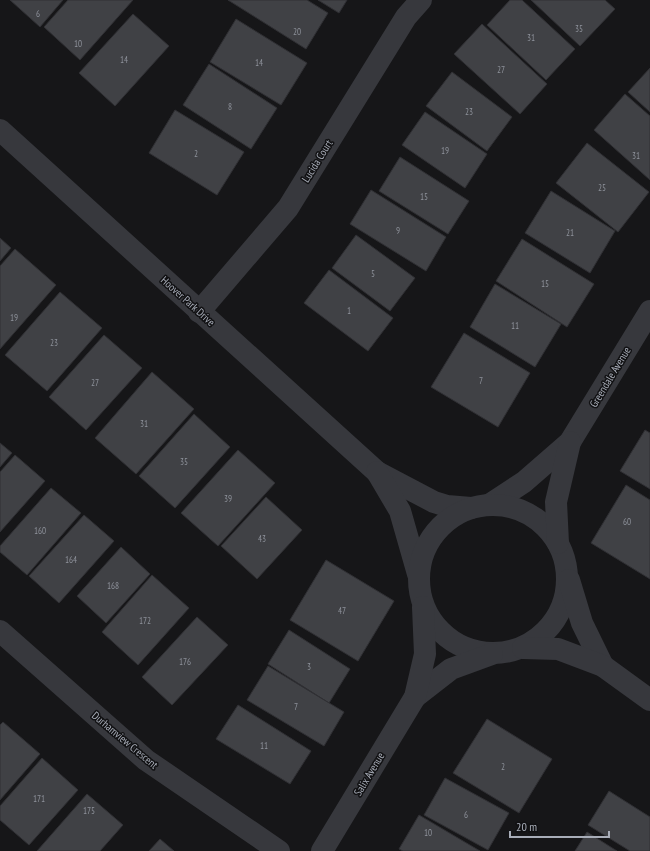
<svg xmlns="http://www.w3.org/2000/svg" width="650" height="851" viewBox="0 0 650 851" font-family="'PT Sans Narrow',sans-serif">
<rect width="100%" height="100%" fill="#161618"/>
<!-- building -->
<g fill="#404145" stroke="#303034">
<polygon points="10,0 63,0 40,27"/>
<polygon points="68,0 133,0 80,60 44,27"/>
<polygon points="228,0 307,0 328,13 306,49"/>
<polygon points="318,0 347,0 339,13"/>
<polygon points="510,0 522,0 575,49 546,80 487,25"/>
<polygon points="531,0 605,0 615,9 580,46"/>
<polygon points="133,14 169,46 115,106 79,73"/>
<polygon points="236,19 307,63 281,105 210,62"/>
<polygon points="482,24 547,84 520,114 454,54"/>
<polygon points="209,64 277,108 251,149 183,105"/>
<polygon points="650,68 650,112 628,92"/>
<polygon points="452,72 512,117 487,151 426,106"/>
<polygon points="625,94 650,116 650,180 594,130"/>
<polygon points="175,110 244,152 217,195 149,153"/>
<polygon points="425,112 487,154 465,188 402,145"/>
<polygon points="587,143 649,192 618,232 556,183"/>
<polygon points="400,157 469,201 448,234 379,191"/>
<polygon points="371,190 446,237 426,271 350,224"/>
<polygon points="551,191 615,231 590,273 525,233"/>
<polygon points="356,235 415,278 390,311 332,268"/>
<polygon points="0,238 11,248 0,261"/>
<polygon points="522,239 594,284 567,327 496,281"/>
<polygon points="15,249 56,285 0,349 0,266"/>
<polygon points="329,270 393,318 368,351 304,303"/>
<polygon points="495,284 561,324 535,367 470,327"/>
<polygon points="60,292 102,328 47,391 5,355"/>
<polygon points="464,333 530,373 498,427 431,387"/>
<polygon points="104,335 142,368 86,430 49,397"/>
<polygon points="152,372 194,409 136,474 95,438"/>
<polygon points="194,414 230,447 175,508 139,476"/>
<polygon points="645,430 650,433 650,489 620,471"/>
<polygon points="0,443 12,453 0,467"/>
<polygon points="238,450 275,483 218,546 181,513"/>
<polygon points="15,455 45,481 0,532 0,472"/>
<polygon points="626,485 650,500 650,579 591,543"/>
<polygon points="51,488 81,513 27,575 0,552 0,546"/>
<polygon points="266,497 302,530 257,579 221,546"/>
<polygon points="84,515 114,541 59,603 29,576"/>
<polygon points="121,547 150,574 106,623 77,596"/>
<polygon points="326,560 394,601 358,661 290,620"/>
<polygon points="152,575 189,608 138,665 102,632"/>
<polygon points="197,617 228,645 172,705 142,677"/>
<polygon points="289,630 350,669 329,703 268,664"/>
<polygon points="268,666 344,712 324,746 247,700"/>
<polygon points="238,705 311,751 290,784 216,739"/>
<polygon points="487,719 552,759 519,813 453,773"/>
<polygon points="3,722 40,754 0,800 0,725"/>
<polygon points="42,758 78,790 29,845 0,820 0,806"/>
<polygon points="445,778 509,813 488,850 424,815"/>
<polygon points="609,791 650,817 650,851 630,851 588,825"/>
<polygon points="87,794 123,825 100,851 37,851"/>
<polygon points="419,815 480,851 403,851 399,849"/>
<polygon points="587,832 617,851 575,851"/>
<polygon points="160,839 174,851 149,851"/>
</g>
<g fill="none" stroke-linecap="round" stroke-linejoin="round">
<!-- minor -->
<g stroke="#37383d" stroke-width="22">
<polyline points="0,130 377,472 434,502 447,506 471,508"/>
<polyline points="199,312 288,208 406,17 421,0"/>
<polyline points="377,472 400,511 418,574"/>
<polyline points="489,505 524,482 570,442 650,311"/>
<circle cx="493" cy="579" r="74"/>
<polyline points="558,543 556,502 570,442"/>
<polyline points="569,580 582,623 603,666"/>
<polyline points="0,631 146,760 279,851"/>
<polyline points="523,648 558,649 603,666 650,700"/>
<polyline points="415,697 451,669 492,654"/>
<polyline points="322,851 415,697 425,654 423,607"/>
</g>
</g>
<g text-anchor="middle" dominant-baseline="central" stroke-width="3" stroke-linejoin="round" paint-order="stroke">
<!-- number labels -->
<g font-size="9" fill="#8e929b">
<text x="38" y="13">6</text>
<text x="579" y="28">35</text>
<text x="297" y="31">20</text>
<text x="531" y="37">31</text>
<text x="78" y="43">10</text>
<text x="124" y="59">14</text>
<text x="259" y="62">14</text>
<text x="501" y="69">27</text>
<text x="230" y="106">8</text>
<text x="469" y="111">23</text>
<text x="445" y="150">19</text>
<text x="196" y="153">2</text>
<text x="636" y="155">31</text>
<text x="602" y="187">25</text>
<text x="424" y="196">15</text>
<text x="398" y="230">9</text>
<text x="570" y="232">21</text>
<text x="373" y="273">5</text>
<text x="545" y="283">15</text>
<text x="349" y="310">1</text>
<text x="14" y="317">19</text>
<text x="515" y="325">11</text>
<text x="54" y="342">23</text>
<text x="481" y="380">7</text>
<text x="95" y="382">27</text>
<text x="144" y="423">31</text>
<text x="184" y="461">35</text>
<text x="228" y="498">39</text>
<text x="627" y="521">60</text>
<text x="40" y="530">160</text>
<text x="262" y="538">43</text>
<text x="71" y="559">164</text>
<text x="113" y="585">168</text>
<text x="342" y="610">47</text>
<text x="145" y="620">172</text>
<text x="185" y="661">176</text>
<text x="309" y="666">3</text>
<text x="296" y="706">7</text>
<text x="264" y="745">11</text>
<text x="503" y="766">2</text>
<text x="39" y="798">171</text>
<text x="89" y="810">175</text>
<text x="466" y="814">6</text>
<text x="428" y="832">10</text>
</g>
<!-- street labels -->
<g font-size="11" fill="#a8adb8" stroke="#111113">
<text transform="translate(317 161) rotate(-58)">Lucida Court</text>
<text transform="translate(188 301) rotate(42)">Hoover Park Drive</text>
<text transform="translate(610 377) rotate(-59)">Greendale Avenue</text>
<text transform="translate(125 740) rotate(40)">Durhamview Crescent</text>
<text transform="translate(369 774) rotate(-59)">Salix Avenue</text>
</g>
</g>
<!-- scale -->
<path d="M510 831v6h99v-6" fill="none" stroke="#a8adb8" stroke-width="2"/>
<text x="516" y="831" font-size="12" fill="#a8adb8" stroke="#111113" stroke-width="3" paint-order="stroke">20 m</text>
</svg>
